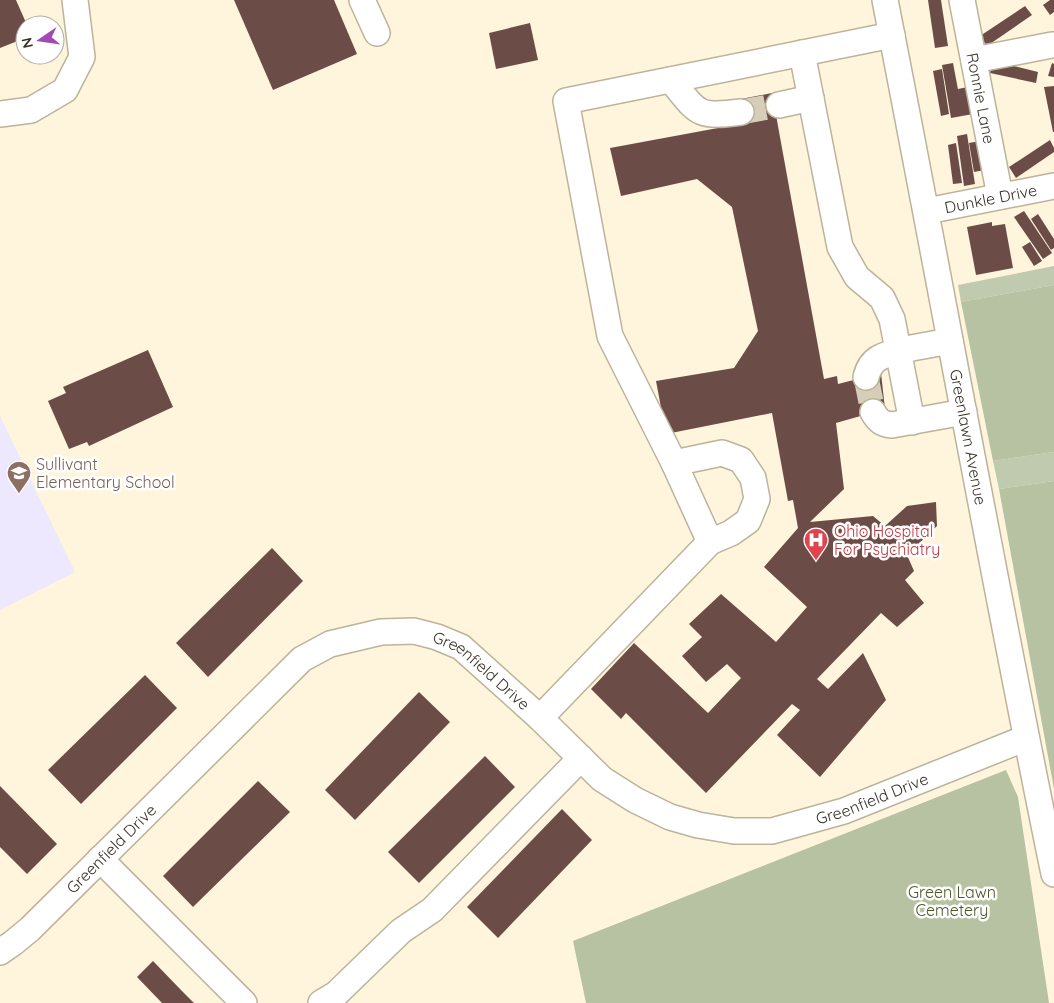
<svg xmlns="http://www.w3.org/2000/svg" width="1054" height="1003" viewBox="0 0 1054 1003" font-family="Quicksand,sans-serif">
<rect width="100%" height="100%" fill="#fef5dc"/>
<!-- education -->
<polygon fill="#ede8fe" points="0,416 75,572 0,610"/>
<!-- green -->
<g fill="#c0caae">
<polygon points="1054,266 1054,285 961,302 958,285"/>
<polygon points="1054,452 1054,481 999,489 993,461"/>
</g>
<!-- forest -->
<g fill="#b7c2a3">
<polygon points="1054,285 1054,452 993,461 961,302"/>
<polygon points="1054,481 1054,789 999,489"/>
<polygon points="1006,770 1018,797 1049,1003 586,1003 573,941"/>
</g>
<!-- building -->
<g fill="#6c4c46">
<polygon points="0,0 16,0 27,25 25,25 25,38 0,48"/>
<polygon points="234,0 334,0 357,54 273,90"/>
<polygon points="928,0 941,0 948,46 935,48"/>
<polygon points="1050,0 1054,0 1054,12 1050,15 1043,5"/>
<polygon points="1025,6 1032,15 987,46 980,36"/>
<polygon points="530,23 538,60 496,69 489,33"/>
<polygon points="993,61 1038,72 1036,83 990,73"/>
<polygon points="953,63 960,100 958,89 968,87 973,114 951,118 942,65"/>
<polygon points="1052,63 1054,64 1054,77 1048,76"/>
<polygon points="942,69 949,114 941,116 933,71"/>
<polygon points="1054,86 1054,132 1053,132 1044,87"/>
<polygon points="772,93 824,379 837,376 838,384 881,373 885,409 836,423 844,489 810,522 873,516 885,526 907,506 936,502 937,526 907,555 914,571 905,580 924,603 897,627 881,613 817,679 828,689 863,653 886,700 820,777 777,735 800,710 792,704 706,793 626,713 621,719 591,689 634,643 708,713 741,678 727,664 706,682 682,656 702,637 689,624 721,594 776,642 807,607 764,567 798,528 793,500 788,501 772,413 666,434 656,381 734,368 758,331 732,207 697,179 621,196 610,148 745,123 741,99"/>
<polygon points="967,134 975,184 964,186 957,136"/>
<polygon points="1050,140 1054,148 1054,152 1016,178 1009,167"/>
<polygon points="980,141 985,170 974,172 969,143"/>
<polygon points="956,143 962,183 953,184 948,145"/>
<polygon points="1024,211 1052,253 1043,259 1014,217"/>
<polygon points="1038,214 1054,239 1054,248 1051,250 1031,219"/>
<polygon points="992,222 992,226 1005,224 1013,268 976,275 967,227"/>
<polygon points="1030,242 1042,261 1034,266 1022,247"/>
<polygon points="148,350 173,407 89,446 87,442 69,449 48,401 66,393 63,387"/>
<polygon points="272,548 303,581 208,677 176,643"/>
<polygon points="145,675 177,708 81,804 48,770"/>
<polygon points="419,692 450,722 355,820 325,790"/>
<polygon points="485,756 515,787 419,883 388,852"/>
<polygon points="258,781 290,812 193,907 163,876"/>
<polygon points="0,786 57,844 27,874 0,847"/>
<polygon points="562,809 592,840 498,938 467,907"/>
<polygon points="153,961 180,989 194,1003 162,1003 137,977"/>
</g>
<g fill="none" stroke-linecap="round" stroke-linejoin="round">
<!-- minor-tunnel -->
<g stroke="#d6ceb8" stroke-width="25" stroke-dasharray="25 12" stroke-linecap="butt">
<polyline points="741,112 779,105"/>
<polyline points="866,377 873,412"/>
</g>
<defs>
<g id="minor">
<polyline points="362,0 377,33"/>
<path id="s1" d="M885 0C942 291 994 583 1054 874"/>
<path id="s2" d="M962 0 1000 196"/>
<polyline points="802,53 840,247 857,277 882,298 892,319 912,422"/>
<polyline points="974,60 1052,45"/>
<path d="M671 80C698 113 696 118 741 112"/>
<polyline points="779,105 811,98"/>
<polyline points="0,114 31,110 65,90 82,57 75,0"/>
<path id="s3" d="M927 211 1054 186"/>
<path d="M866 377C868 369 872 362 879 358 895 349 931 345 950 341"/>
<path d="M873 412C878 421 882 424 892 425L964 412"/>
<polyline points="674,463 722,453 741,460 753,478 757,499 748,521 731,533 710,542"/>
<polyline points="540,718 710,542 674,463 610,336 566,101 892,35"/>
<polyline points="100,859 244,1003"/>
<path id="s4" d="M0 952 13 943 30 929 302 659 330 644 381 632 414 631 437 637 461 647 540 718 602 779 635 800 670 817 698 825 734 831H772L844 811 1026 738"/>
<polyline points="321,1003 336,994 401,931 432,910 581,758"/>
</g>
</defs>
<!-- minor casing -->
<use href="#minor" stroke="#bcb39c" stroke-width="28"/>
<!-- minor -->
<use href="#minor" stroke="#fff" stroke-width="25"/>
</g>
<!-- icons -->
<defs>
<symbol id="school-pin" viewBox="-11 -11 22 30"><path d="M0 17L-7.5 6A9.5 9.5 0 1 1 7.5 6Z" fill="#8d6e63" stroke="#fff"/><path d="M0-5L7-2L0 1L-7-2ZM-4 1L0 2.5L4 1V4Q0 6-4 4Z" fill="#fff"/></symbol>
<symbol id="hospital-pin" viewBox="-11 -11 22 30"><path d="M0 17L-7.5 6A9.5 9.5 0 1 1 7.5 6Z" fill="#e0444e" stroke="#fff"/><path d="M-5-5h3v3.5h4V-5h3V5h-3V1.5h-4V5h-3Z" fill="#fff"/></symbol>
</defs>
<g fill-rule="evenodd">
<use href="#school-pin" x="5" y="459" width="28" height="38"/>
<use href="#hospital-pin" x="802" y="526" width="28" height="38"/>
</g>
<g text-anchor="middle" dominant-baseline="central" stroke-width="5" stroke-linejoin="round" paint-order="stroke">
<!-- street labels -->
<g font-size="16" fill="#343027" stroke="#fff">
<text stroke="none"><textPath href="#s2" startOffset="100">Ronnie Lane</textPath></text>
<text stroke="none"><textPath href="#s3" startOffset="65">Dunkle Drive</textPath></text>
<text stroke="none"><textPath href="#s1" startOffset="445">Greenlawn Avenue</textPath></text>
<text stroke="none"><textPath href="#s4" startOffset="618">Greenfield Drive</textPath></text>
<text stroke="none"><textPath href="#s4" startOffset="1068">Greenfield Drive</textPath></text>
<text stroke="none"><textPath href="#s4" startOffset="152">Greenfield Drive</textPath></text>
</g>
<!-- education labels -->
<g font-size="16" fill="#785e54" stroke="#fff" text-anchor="start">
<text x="36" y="464">Sullivant<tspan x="36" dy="18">Elementary School</tspan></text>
</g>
<!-- health labels -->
<g font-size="16" fill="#be3a42" stroke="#fff" text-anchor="start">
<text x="834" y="531">Ohio Hospital<tspan x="834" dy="18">For Psychiatry</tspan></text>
</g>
<!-- park labels -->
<g font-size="16" fill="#4a5827" stroke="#fff">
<text x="952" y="892">Green Lawn<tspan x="952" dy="18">Cemetery</tspan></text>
</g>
</g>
<!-- north arrow -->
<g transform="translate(40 40) rotate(257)"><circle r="24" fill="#ffffff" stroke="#aeaca9"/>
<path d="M0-4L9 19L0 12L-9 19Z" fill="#a44ab5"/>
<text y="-8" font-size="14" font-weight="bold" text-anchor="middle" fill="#343027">N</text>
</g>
</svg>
